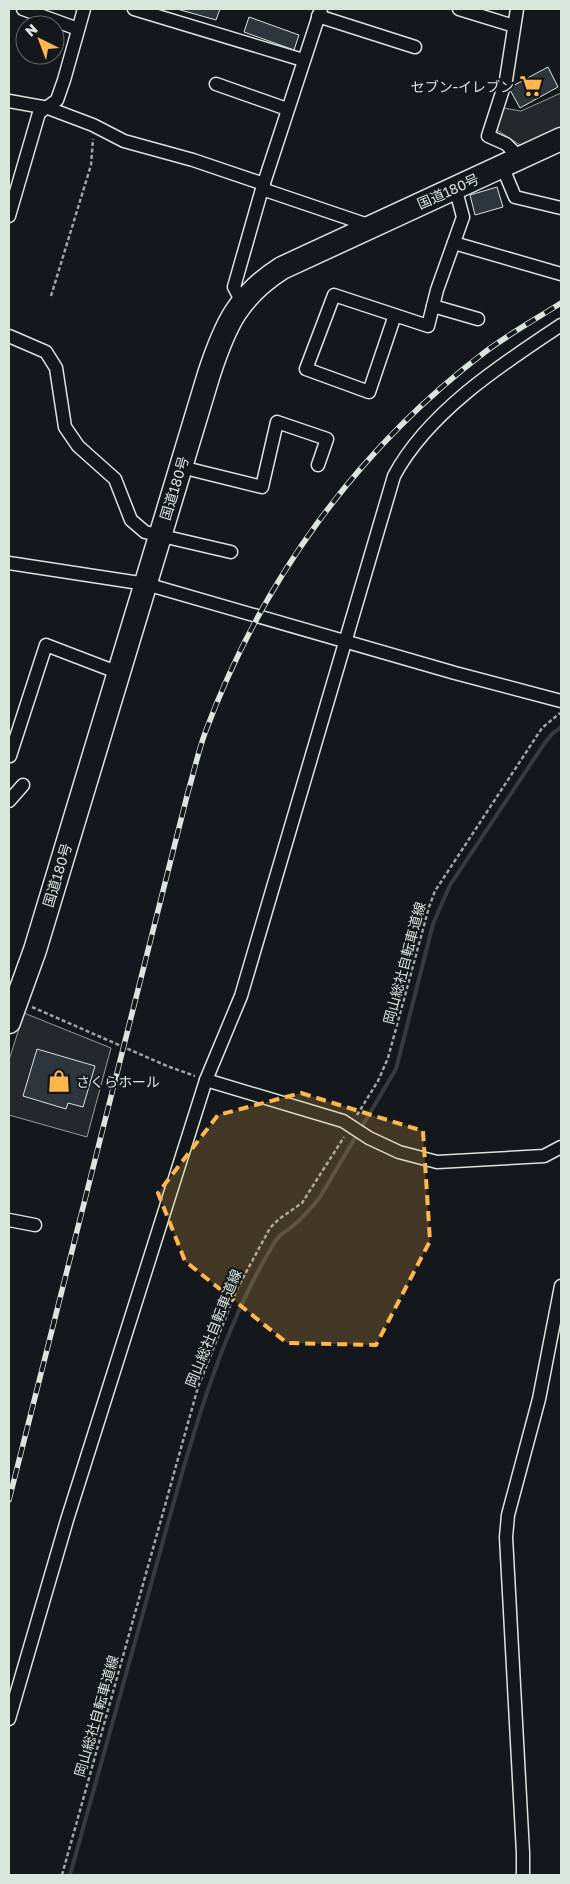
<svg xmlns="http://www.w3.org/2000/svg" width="570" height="1884" viewBox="0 0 570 1884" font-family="'Golos Text','Noto Sans JP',sans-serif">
<rect width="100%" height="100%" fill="#14181c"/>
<!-- parking -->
<g fill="#24282b" stroke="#939e99">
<polygon points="561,93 561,127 523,147 494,128 503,108 521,111"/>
<polygon points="24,1013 111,1048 87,1137 9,1115 9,1060"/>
</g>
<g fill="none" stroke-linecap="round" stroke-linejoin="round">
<!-- stream -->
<path stroke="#363b3e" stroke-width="4" d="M70 1875C100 1767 130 1660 160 1552 188 1450 218 1336 273 1245 281 1231 284 1234 294 1225 304 1217 312 1207 320 1197L396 1069 433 924 450 885 544 744 552 734 561 727"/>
</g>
<!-- building -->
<g fill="#2c363c" stroke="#d8e6dc">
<polygon points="177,9 220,9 216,20"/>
<polygon points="249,17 299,35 294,50 244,32"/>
<polygon points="548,67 558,87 520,108 509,88"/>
<polygon points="497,187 503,207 475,215 470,195"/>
<polygon points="37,1049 95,1066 83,1107 68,1103 66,1109 23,1096"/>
</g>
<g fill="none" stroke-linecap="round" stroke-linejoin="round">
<defs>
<g id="street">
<polyline points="23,9 78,29"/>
<polyline points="134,9 303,60"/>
<polyline points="459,9 514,26"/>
<polyline points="517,9 506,80 488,136 506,144 520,158"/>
<polyline points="318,16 415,47"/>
<polyline points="216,84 287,109"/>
<polyline points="9,101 48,108 93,125 124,141 193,160 264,184"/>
<polyline points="502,166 515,197 561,208"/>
<polyline points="262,189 371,226"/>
<polyline points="9,216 39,113 57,100 64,80 84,9"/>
<polyline points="454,243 561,274"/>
<polyline points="242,302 234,287 262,189 321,9"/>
<polyline points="433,306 478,319"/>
<polyline points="395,315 369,392 306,369 334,295 428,326 437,290 463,217 455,187"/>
<polyline points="9,336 46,352 56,368 65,427 78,446 115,479 131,520 145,532 231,552"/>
<polyline points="181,467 262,487 277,422 327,439 318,465"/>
<polyline points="9,563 146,584 455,673 561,701"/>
<polyline points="10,756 46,645 119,673"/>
<polyline points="9,801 23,785"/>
<polyline points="206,1080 343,1121 369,1138 399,1152 437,1162 544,1156 561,1147"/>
<polyline points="9,1220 35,1225"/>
<path d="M9 1719 67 1520 206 1080 241 996 394 476C428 412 502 364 561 325"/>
<polyline points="523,1875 523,1853 506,1537 508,1515 539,1399 561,1286"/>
</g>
<path id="highway" d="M9 1022 35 950 209 374C225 325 238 296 282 268L561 139"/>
</defs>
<!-- street casing -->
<use href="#street" stroke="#d8e6dc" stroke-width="15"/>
<!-- highway casing -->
<use href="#highway" stroke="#d8e6dc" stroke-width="25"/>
<!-- path -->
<g stroke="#9da8a2" stroke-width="2.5" stroke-dasharray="4 2.5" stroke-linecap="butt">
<polyline points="51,296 91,165 93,139"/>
<polyline points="32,1007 167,1066 195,1076"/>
<polyline points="357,1115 378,1081 388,1058 429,907 435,891 542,728 560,713"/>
<polyline points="62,1875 198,1387 237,1289 270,1228 279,1219 302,1203 344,1137"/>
</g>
<!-- street -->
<use href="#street" stroke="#14181c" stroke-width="12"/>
<!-- highway -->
<use href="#highway" stroke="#14181c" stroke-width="22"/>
<defs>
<path id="rail" d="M9 1500 188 792C194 772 198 752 205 733 261 582 356 450 485 352 509 334 536 319 561 303"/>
</defs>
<!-- rail casing -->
<use href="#rail" stroke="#d8e6dc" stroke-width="5.5"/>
<!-- rail -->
<use href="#rail" stroke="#14181c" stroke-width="4" stroke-dasharray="11" stroke-linecap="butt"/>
</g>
<!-- marked area -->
<path fill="#ffb74d" fill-opacity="0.2" stroke="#ffb74d" stroke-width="4" stroke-dasharray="10 6" stroke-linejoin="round" d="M301 1093 423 1131 430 1241 376 1345 287 1343 185 1261 158 1193 218 1115Z"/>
<!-- icons -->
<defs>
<symbol id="supermarket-bare" viewBox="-9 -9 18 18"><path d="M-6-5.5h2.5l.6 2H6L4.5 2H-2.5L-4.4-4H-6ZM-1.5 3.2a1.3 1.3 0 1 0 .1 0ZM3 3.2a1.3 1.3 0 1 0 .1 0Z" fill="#ffb74d" stroke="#14181c" stroke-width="2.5" paint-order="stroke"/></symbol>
<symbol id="shop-bare" viewBox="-9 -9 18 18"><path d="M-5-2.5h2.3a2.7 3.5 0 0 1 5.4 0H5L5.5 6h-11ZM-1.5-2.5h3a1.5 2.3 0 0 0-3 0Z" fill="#ffb74d" stroke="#14181c" stroke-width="2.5" paint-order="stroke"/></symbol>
</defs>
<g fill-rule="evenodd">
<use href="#supermarket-bare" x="515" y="70" width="32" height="32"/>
<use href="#shop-bare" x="43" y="1065" width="32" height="32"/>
</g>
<g text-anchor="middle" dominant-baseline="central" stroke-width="4" stroke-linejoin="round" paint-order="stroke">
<!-- poi labels -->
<g font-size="14" fill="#d8e6dc" stroke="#14181c" text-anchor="end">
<text x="514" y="86">セブン-イレブン</text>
<text x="76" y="1081" text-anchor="start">さくらホール</text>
</g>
<!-- street labels -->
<g font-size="14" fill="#d8e6dc" stroke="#14181c">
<text transform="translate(448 191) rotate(-24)">国道180号</text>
<text transform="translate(174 488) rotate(-73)">国道180号</text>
<text transform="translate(57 875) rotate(-73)">国道180号</text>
<text transform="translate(404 963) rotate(-75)">岡山総社自転車道線</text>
<text transform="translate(213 1328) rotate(-68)">岡山総社自転車道線</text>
<text transform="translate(96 1716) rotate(-74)">岡山総社自転車道線</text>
</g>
</g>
<!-- border -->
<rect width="570" height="1884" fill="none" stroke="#d8e6dc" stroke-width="20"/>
<!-- north arrow -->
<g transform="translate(40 40) rotate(318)"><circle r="24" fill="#14181c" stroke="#626a69"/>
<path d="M0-4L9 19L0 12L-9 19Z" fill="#ffb74d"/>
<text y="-8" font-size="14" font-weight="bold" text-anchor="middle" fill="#d8e6dc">N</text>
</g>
</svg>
